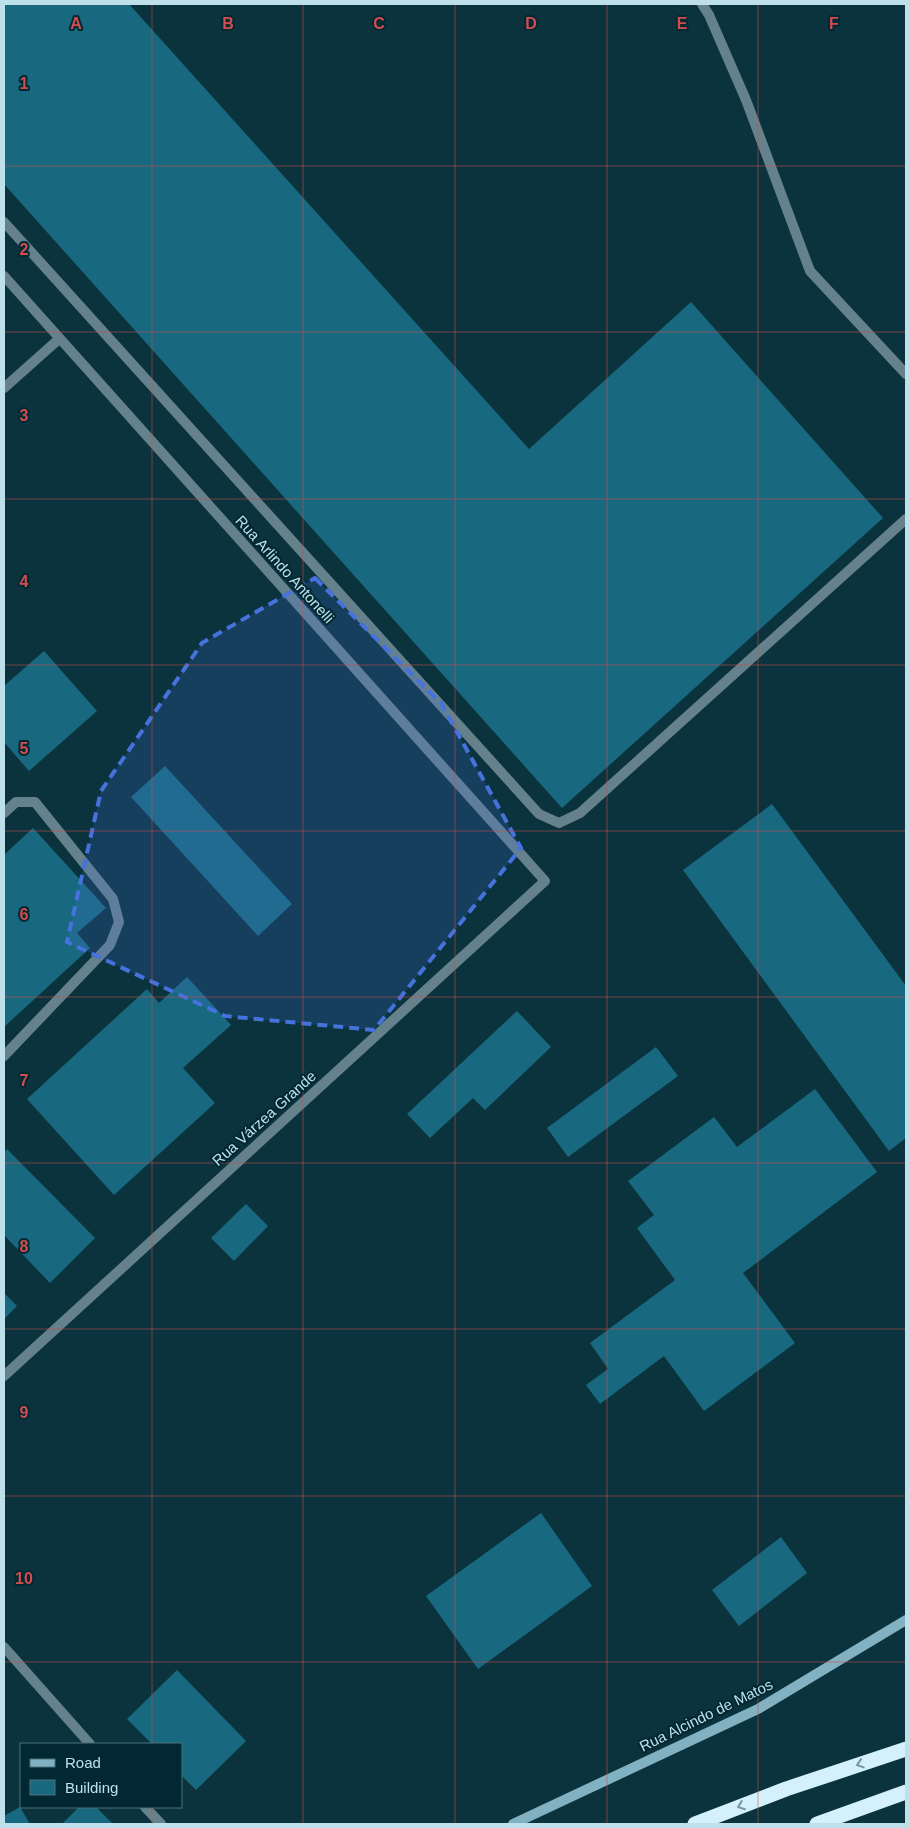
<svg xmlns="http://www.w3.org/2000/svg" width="910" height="1828" viewBox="0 0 910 1828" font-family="Arial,sans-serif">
<rect width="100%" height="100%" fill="#0b333e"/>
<!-- building -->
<g fill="#18697f">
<polygon points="4,4 129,4 529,449 691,302 883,518 562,808 4,184"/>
<polygon points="44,651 97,711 29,771 4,742 4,686"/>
<polygon points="165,766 292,904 258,936 131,797"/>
<polygon points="772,804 906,986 906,1138 889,1151 683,870"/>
<polygon points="33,828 106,908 77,933 90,948 4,1027 4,855"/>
<polygon points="187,977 231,1025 183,1068 215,1103 114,1195 27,1099 147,989 159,1003"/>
<polygon points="517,1011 551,1047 485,1110 473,1098 430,1138 407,1114"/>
<polygon points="656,1047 678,1076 568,1157 547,1128"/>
<polygon points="815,1089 877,1172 743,1273 795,1343 704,1411 664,1356 600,1404 586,1385 608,1369 590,1343 675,1280 637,1228 654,1215 628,1181 714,1117 737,1147"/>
<polygon points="7,1149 95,1238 50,1283 4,1235 4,1153"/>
<polygon points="246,1204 268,1226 234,1261 211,1238"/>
<polygon points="4,1293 17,1306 4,1319"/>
<polygon points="541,1513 592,1586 478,1669 426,1596"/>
<polygon points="781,1537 807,1573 739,1626 712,1590"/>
<polygon points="177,1670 246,1741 196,1790 181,1775 181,1744 152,1744 127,1719"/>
<polygon points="20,1807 30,1824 4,1824 4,1816"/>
<polygon points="79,1807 96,1807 113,1824 62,1824"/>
</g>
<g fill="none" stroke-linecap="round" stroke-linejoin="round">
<!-- lane -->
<g stroke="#65818b" stroke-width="10">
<polyline points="702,4 709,15 746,100 810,271 906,374"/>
<polyline points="4,222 539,814 559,823 580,813 906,519"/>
<polyline points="4,813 16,802 35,802 113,899 119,922 110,945 4,1056"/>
</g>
<!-- street -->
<g stroke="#65818b" stroke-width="10">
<polyline points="4,276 545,881 4,1376"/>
<polyline points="4,388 59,339"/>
<polyline points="4,1647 90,1744"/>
<polyline points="145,1807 161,1824"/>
</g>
<!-- secondary -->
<polyline stroke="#82b1c1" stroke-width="10" points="513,1824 758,1709 906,1620"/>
<!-- highway -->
<g stroke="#d4f0fa" stroke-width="15">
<polyline points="695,1824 786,1789 906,1749"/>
<polyline points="817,1824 906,1792"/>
</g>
</g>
<!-- one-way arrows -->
<defs><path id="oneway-chevron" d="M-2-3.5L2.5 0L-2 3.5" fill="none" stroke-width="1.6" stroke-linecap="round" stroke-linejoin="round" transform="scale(1.25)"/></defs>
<g stroke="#7596a0">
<use href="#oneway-chevron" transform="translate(860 1764) rotate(162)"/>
<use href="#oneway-chevron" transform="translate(741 1806) rotate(159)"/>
</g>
<!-- marked area -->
<path fill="#4572dd" fill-opacity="0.2" stroke="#4572dd" stroke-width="4" stroke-dasharray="10 6" stroke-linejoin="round" d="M315 578 441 703 521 848 374 1030 225 1016 67 942 101 791 202 643Z"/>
<!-- grid -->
<path fill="none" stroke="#d14d4f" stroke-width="1" stroke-opacity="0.55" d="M152 4V1744M303 4V1824M455 4V1824M607 4V1824M758 4V1824M4 166H906M4 332H906M4 499H906M4 665H906M4 831H906M4 997H906M4 1163H906M4 1329H906M4 1496H906M4 1662H906M152 1807V1824"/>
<g text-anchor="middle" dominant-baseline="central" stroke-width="4" stroke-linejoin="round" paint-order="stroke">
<!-- street labels -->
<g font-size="15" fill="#bee0eb" stroke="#012833">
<text transform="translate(285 569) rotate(48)">Rua Arlindo Antonelli</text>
<text transform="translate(264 1118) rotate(-42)">Rua Várzea Grande</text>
<text transform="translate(706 1715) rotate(-26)">Rua Alcindo de Matos</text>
</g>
</g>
<g font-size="16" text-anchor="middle" font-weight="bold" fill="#d14d4f" stroke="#012833" stroke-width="4" stroke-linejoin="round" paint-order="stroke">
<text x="76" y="29">A</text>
<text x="228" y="29">B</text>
<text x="379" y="29">C</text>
<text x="531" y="29">D</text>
<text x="682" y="29">E</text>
<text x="834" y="29">F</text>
<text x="24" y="89">1</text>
<text x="24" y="255">2</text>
<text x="24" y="421">3</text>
<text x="24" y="587">4</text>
<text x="24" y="754">5</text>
<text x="24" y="920">6</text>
<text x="24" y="1086">7</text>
<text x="24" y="1252">8</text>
<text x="24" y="1418">9</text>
<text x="24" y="1584">10</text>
</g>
<!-- border -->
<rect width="910" height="1828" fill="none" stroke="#bee0eb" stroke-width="10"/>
<!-- legend -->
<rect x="20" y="1743" width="162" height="65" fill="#012833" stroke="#4d727d"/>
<rect x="30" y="1759" width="25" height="8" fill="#82b1c1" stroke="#4d727d"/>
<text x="65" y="1768" font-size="15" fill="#bee0eb">Road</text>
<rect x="30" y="1780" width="25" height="15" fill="#18697f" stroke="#4d727d"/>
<text x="65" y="1793" font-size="15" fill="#bee0eb">Building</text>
</svg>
